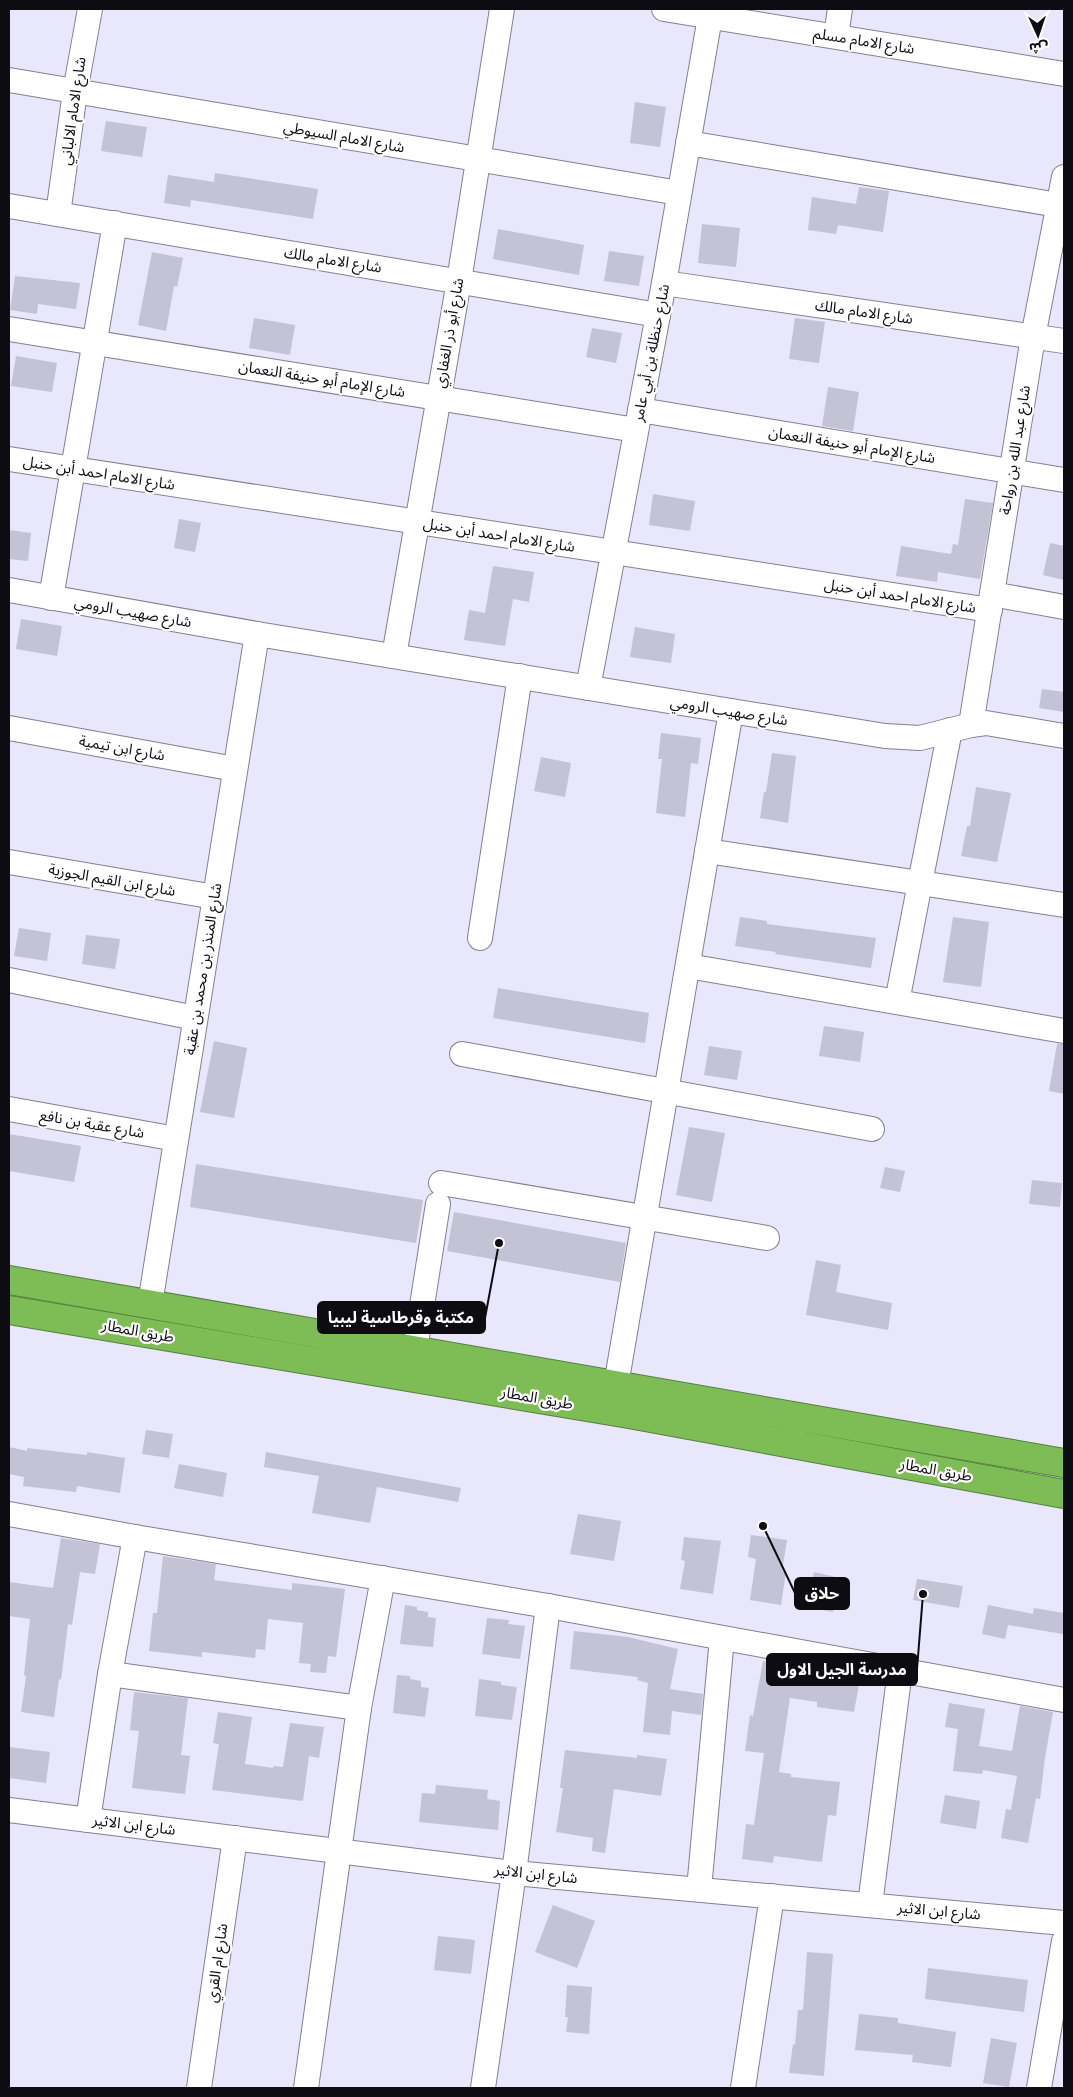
<svg xmlns="http://www.w3.org/2000/svg" width="1073" height="2097" viewBox="0 0 1073 2097" font-family="Roboto,'Noto Sans Arabic',sans-serif">
<rect width="100%" height="100%" fill="#e8e7fb"/>
<!-- building -->
<g fill="#c3c3d5">
<polygon points="635,102 666,107 660,147 630,143"/>
<polygon points="106,121 147,127 142,157 101,151"/>
<polygon points="215,173 318,189 313,219 191,200 190,207 164,203 168,175 214,182"/>
<polygon points="859,187 889,191 883,232 838,225 836,234 808,230 812,197 856,204"/>
<polygon points="702,224 740,228 736,267 698,263"/>
<polygon points="498,229 584,245 579,275 493,259"/>
<polygon points="609,251 644,256 639,286 604,281"/>
<polygon points="152,252 183,258 177,287 174,286 166,331 138,325"/>
<polygon points="15,276 80,283 76,309 38,304 37,314 10,310"/>
<polygon points="254,318 295,325 290,355 249,348"/>
<polygon points="795,318 825,322 819,363 789,359"/>
<polygon points="592,328 622,333 616,363 586,357"/>
<polygon points="16,356 57,363 52,392 11,386"/>
<polygon points="828,387 859,392 853,431 822,426"/>
<polygon points="653,494 695,501 690,531 649,525"/>
<polygon points="965,499 993,503 980,579 938,572 937,582 896,576 901,546 951,554 953,544 958,545"/>
<polygon points="179,519 201,523 195,552 174,548"/>
<polygon points="9,530 31,533 28,561 9,559"/>
<polygon points="1050,543 1064,546 1064,580 1043,575"/>
<polygon points="493,566 534,572 529,602 513,599 505,646 464,640 469,610 485,613"/>
<polygon points="21,619 62,626 57,656 16,649"/>
<polygon points="635,627 675,634 671,663 630,657"/>
<polygon points="1042,689 1064,692 1064,712 1039,708"/>
<polygon points="661,733 701,738 698,764 691,763 685,817 656,813 662,759 658,759"/>
<polygon points="772,753 796,756 788,823 760,818 764,792 766,792"/>
<polygon points="541,757 571,763 565,797 534,791"/>
<polygon points="976,787 1011,793 997,862 961,856 967,826 970,826"/>
<polygon points="740,917 767,921 767,924 876,938 871,968 775,954 776,952 735,946"/>
<polygon points="953,917 989,922 981,987 943,982"/>
<polygon points="19,928 51,933 47,961 14,956"/>
<polygon points="86,935 120,939 115,969 82,964"/>
<polygon points="498,988 649,1013 645,1043 493,1018"/>
<polygon points="824,1026 864,1032 860,1062 819,1056"/>
<polygon points="214,1041 247,1048 234,1118 200,1112"/>
<polygon points="1057,1044 1064,1044 1064,1094 1049,1091"/>
<polygon points="709,1046 742,1051 737,1080 704,1075"/>
<polygon points="689,1127 725,1133 712,1202 676,1195"/>
<polygon points="9,1134 81,1146 74,1182 9,1171"/>
<polygon points="196,1164 423,1200 416,1243 190,1207"/>
<polygon points="885,1167 905,1171 900,1192 880,1188"/>
<polygon points="1032,1180 1062,1183 1060,1207 1029,1204"/>
<polygon points="454,1212 626,1243 620,1282 447,1251"/>
<polygon points="816,1260 841,1265 836,1292 892,1303 888,1330 806,1315"/>
<polygon points="146,1430 173,1434 169,1458 142,1454"/>
<polygon points="9,1447 27,1451 27,1448 87,1455 87,1452 125,1458 120,1493 77,1486 76,1492 23,1486 24,1477 9,1474"/>
<polygon points="266,1452 461,1488 458,1502 377,1487 370,1523 312,1513 319,1476 264,1467"/>
<polygon points="179,1464 227,1473 223,1497 174,1488"/>
<polygon points="578,1514 621,1521 614,1561 570,1554"/>
<polygon points="751,1535 787,1540 782,1571 786,1572 781,1605 750,1600 756,1559 748,1557"/>
<polygon points="684,1537 721,1541 713,1594 680,1589 685,1561 681,1560"/>
<polygon points="61,1538 100,1544 95,1574 80,1572 72,1625 68,1624 61,1680 59,1679 54,1717 21,1712 26,1676 24,1675 30,1619 9,1616 9,1582 53,1588"/>
<polygon points="163,1556 216,1564 214,1580 292,1590 292,1583 345,1589 336,1657 328,1656 326,1673 310,1672 311,1664 299,1663 303,1623 268,1619 265,1650 256,1649 255,1658 202,1652 202,1657 149,1651 153,1613 157,1613"/>
<polygon points="814,1572 840,1578 833,1612 806,1607"/>
<polygon points="917,1579 963,1586 959,1608 913,1600"/>
<polygon points="405,1605 417,1607 417,1610 428,1612 428,1617 436,1618 433,1647 400,1644"/>
<polygon points="988,1605 1033,1614 1034,1608 1064,1613 1063,1634 1008,1625 1005,1639 982,1634"/>
<polygon points="487,1618 509,1620 508,1624 525,1626 520,1659 482,1654"/>
<polygon points="574,1631 628,1637 678,1649 670,1689 703,1694 701,1715 672,1711 670,1735 643,1732 648,1683 637,1680 638,1677 570,1669"/>
<polygon points="763,1661 860,1679 854,1712 817,1707 817,1702 790,1698 779,1772 791,1774 791,1777 840,1782 836,1816 828,1815 822,1862 774,1856 773,1863 742,1859 746,1824 754,1825 764,1753 745,1751 750,1715 753,1716"/>
<polygon points="397,1675 410,1676 410,1679 421,1681 421,1687 429,1688 425,1717 393,1713"/>
<polygon points="479,1679 501,1682 501,1685 517,1687 512,1720 475,1716"/>
<polygon points="134,1692 188,1698 181,1755 190,1756 185,1794 132,1788 139,1731 130,1730"/>
<polygon points="949,1703 985,1709 979,1746 1012,1751 1020,1706 1053,1712 1045,1758 1040,1799 1036,1798 1028,1843 1001,1838 1006,1809 1011,1810 1017,1776 983,1770 982,1774 953,1771 958,1729 945,1727"/>
<polygon points="218,1712 252,1717 245,1764 273,1768 273,1766 283,1767 290,1723 324,1727 319,1758 309,1756 303,1801 212,1790 219,1744 213,1743"/>
<polygon points="9,1747 50,1752 46,1783 9,1778"/>
<polygon points="565,1750 637,1758 637,1755 667,1759 661,1796 614,1789 605,1853 592,1851 593,1838 556,1832 563,1788 560,1788"/>
<polygon points="436,1785 488,1790 487,1799 500,1801 498,1830 419,1822 422,1793 435,1794"/>
<polygon points="945,1795 980,1801 976,1829 940,1823"/>
<polygon points="553,1905 595,1921 577,1968 535,1952"/>
<polygon points="438,1936 475,1940 471,1974 434,1970"/>
<polygon points="807,1952 833,1954 824,2076 789,2073 793,2044 795,2045 798,2010 803,2010"/>
<polygon points="928,1968 1028,1980 1024,2012 925,1999"/>
<polygon points="567,1985 592,1987 589,2034 566,2032 568,2017 565,2017"/>
<polygon points="859,2014 898,2018 898,2023 956,2032 951,2067 912,2062 913,2055 855,2050"/>
<polygon points="991,2038 1017,2043 1009,2087 983,2083"/>
</g>
<g fill="none" stroke-linecap="round" stroke-linejoin="round">
<defs>
<g id="minor">
<polyline points="664,9 1064,74"/>
<polyline points="836,36 840,9"/>
<polyline points="9,80 679,193"/>
<polyline points="688,143 1064,206"/>
<polyline points="9,206 658,315"/>
<polyline points="58,214 75,92 90,9"/>
<polyline points="664,283 1064,341"/>
<polyline points="9,329 636,430"/>
<polyline points="640,410 1064,480"/>
<polyline points="9,459 990,610"/>
<polyline points="9,590 257,634 885,736 920,738 971,725 986,723 1064,736"/>
<polyline points="992,594 1064,607"/>
<polyline points="51,598 115,223"/>
<polyline points="394,656 459,281 502,9"/>
<polyline points="588,688 664,283 710,17"/>
<polyline points="971,725 1033,337 1064,177"/>
<polyline points="9,728 235,769"/>
<polyline points="707,851 920,883 950,730"/>
<polyline points="9,862 215,897"/>
<polyline points="480,938 520,676"/>
<polyline points="688,966 1064,1031"/>
<polyline points="9,980 195,1018"/>
<polyline points="897,1002 920,883 1064,905"/>
<polyline points="462,1054 872,1129"/>
<polyline points="9,1109 176,1139"/>
<polyline points="441,1183 767,1238"/>
<polyline points="150,1304 257,634"/>
<polyline points="415,1350 438,1204"/>
<polyline points="616,1385 731,711"/>
<polyline points="9,1514 135,1537"/>
<polyline points="110,1674 359,1708"/>
<polyline points="9,1810 514,1873 1064,1923"/>
<polyline points="88,1820 110,1674 135,1537 548,1606 1064,1700"/>
<polyline points="699,1889 722,1638"/>
<polyline points="870,1905 900,1670"/>
<polyline points="199,2088 235,1838"/>
<polyline points="306,2088 359,1708 383,1578"/>
<polyline points="483,2088 514,1873 548,1606"/>
<polyline points="743,2088 772,1896"/>
<polyline points="1039,2088 1064,1941"/>
</g>
<g id="highway">
<polyline points="9,1280 1064,1463"/>
<polyline points="9,1310 629,1414 1064,1494"/>
</g>
</defs>
<!-- minor casing -->
<use href="#minor" stroke="#818192" stroke-width="26"/>
<!-- highway casing -->
<use href="#highway" stroke="#567f3f" stroke-width="30"/>
<!-- minor -->
<use href="#minor" stroke="#fff" stroke-width="24"/>
<!-- highway -->
<use href="#highway" stroke="#7ebd56" stroke-width="28"/>
</g>
<g text-anchor="middle" dominant-baseline="central" stroke-width="4.5" stroke-linejoin="round" paint-order="stroke">
<!-- street labels -->
<g font-size="15" fill="#0d0c13" stroke="#fff">
<text transform="translate(864 41) rotate(9)">شارع الامام مسلم</text>
<text transform="translate(73 111) rotate(-82)">شارع الامام الالباني</text>
<text transform="translate(344 137) rotate(10)">شارع الامام السيوطي</text>
<text transform="translate(333 260) rotate(9)">شارع الامام مالك</text>
<text transform="translate(864 312) rotate(8)">شارع الامام مالك</text>
<text transform="translate(449 333) rotate(-80)">شارع أبو ذر الغفاري</text>
<text transform="translate(651 353) rotate(-79)">شارع حنظلة بن أبي عامر</text>
<text transform="translate(322 379) rotate(9)">شارع الإمام أبو حنيفة النعمان</text>
<text transform="translate(852 445) rotate(9)">شارع الإمام أبو حنيفة النعمان</text>
<text transform="translate(1015 450) rotate(-81)">شارع عبد الله بن رواحة</text>
<text transform="translate(99 473) rotate(9)">شارع الامام احمد أبن حنبل</text>
<text transform="translate(499 535) rotate(9)">شارع الامام احمد أبن حنبل</text>
<text transform="translate(900 596) rotate(9)">شارع الامام احمد أبن حنبل</text>
<text transform="translate(133 612) rotate(10)">شارع صهيب الرومي</text>
<text transform="translate(729 711) rotate(9)">شارع صهيب الرومي</text>
<text transform="translate(122 748) rotate(10)">شارع ابن تيمية</text>
<text transform="translate(112 880) rotate(10)">شارع ابن القيم الجوزية</text>
<text transform="translate(203 969) rotate(-81)">شارع المنذر بن محمد بن عقبة</text>
<text transform="translate(92 1124) rotate(10)">شارع عقبة بن نافع</text>
<text transform="translate(138 1331) rotate(10)">طريق المطار</text>
<text transform="translate(537 1398) rotate(10)">طريق المطار</text>
<text transform="translate(936 1470) rotate(10)">طريق المطار</text>
<text transform="translate(134 1825) rotate(7)">شارع ابن الاثير</text>
<text transform="translate(536 1874) rotate(6)">شارع ابن الاثير</text>
<text transform="translate(939 1911) rotate(5)">شارع ابن الاثير</text>
<text transform="translate(217 1963) rotate(-82)">شارع ام القري</text>
</g>
</g>
<!-- callouts -->
<path fill="none" stroke="#0d0c13" stroke-width="2" d="M499 1243L485 1318M763 1526L795 1593M923 1594L917 1669"/>
<g fill="#0d0c13" stroke="#fff" stroke-width="2">
<circle cx="499" cy="1243" r="5"/>
<circle cx="763" cy="1526" r="5"/>
<circle cx="923" cy="1594" r="5"/>
</g>
<g fill="#0d0c13" stroke="#0d0c13" stroke-width="2">
<rect x="318" y="1302" width="167" height="31" rx="5"/>
<rect x="795" y="1578" width="54" height="31" rx="5"/>
<rect x="767" y="1654" width="150" height="31" rx="5"/>
</g>
<g font-size="16" text-anchor="middle" font-weight="bold" fill="#fff">
<text x="401" y="1323">مكتبة وقرطاسية ليبيا</text>
<text x="822" y="1599">حلاق</text>
<text x="842" y="1675">مدرسة الجيل الاول</text>
</g>
<!-- border -->
<rect width="1073" height="2097" fill="none" stroke="#0d0c13" stroke-width="20"/>
<!-- north arrow -->
<g transform="translate(1038 35) rotate(177)" stroke="#ffffff" stroke-width="4" paint-order="stroke">
<path d="M0-4L9 19L0 12L-9 19Z" fill="#0d0c13"/>
<text y="-8" font-size="14" font-weight="bold" text-anchor="middle" fill="#0d0c13">ش</text>
</g>
</svg>
